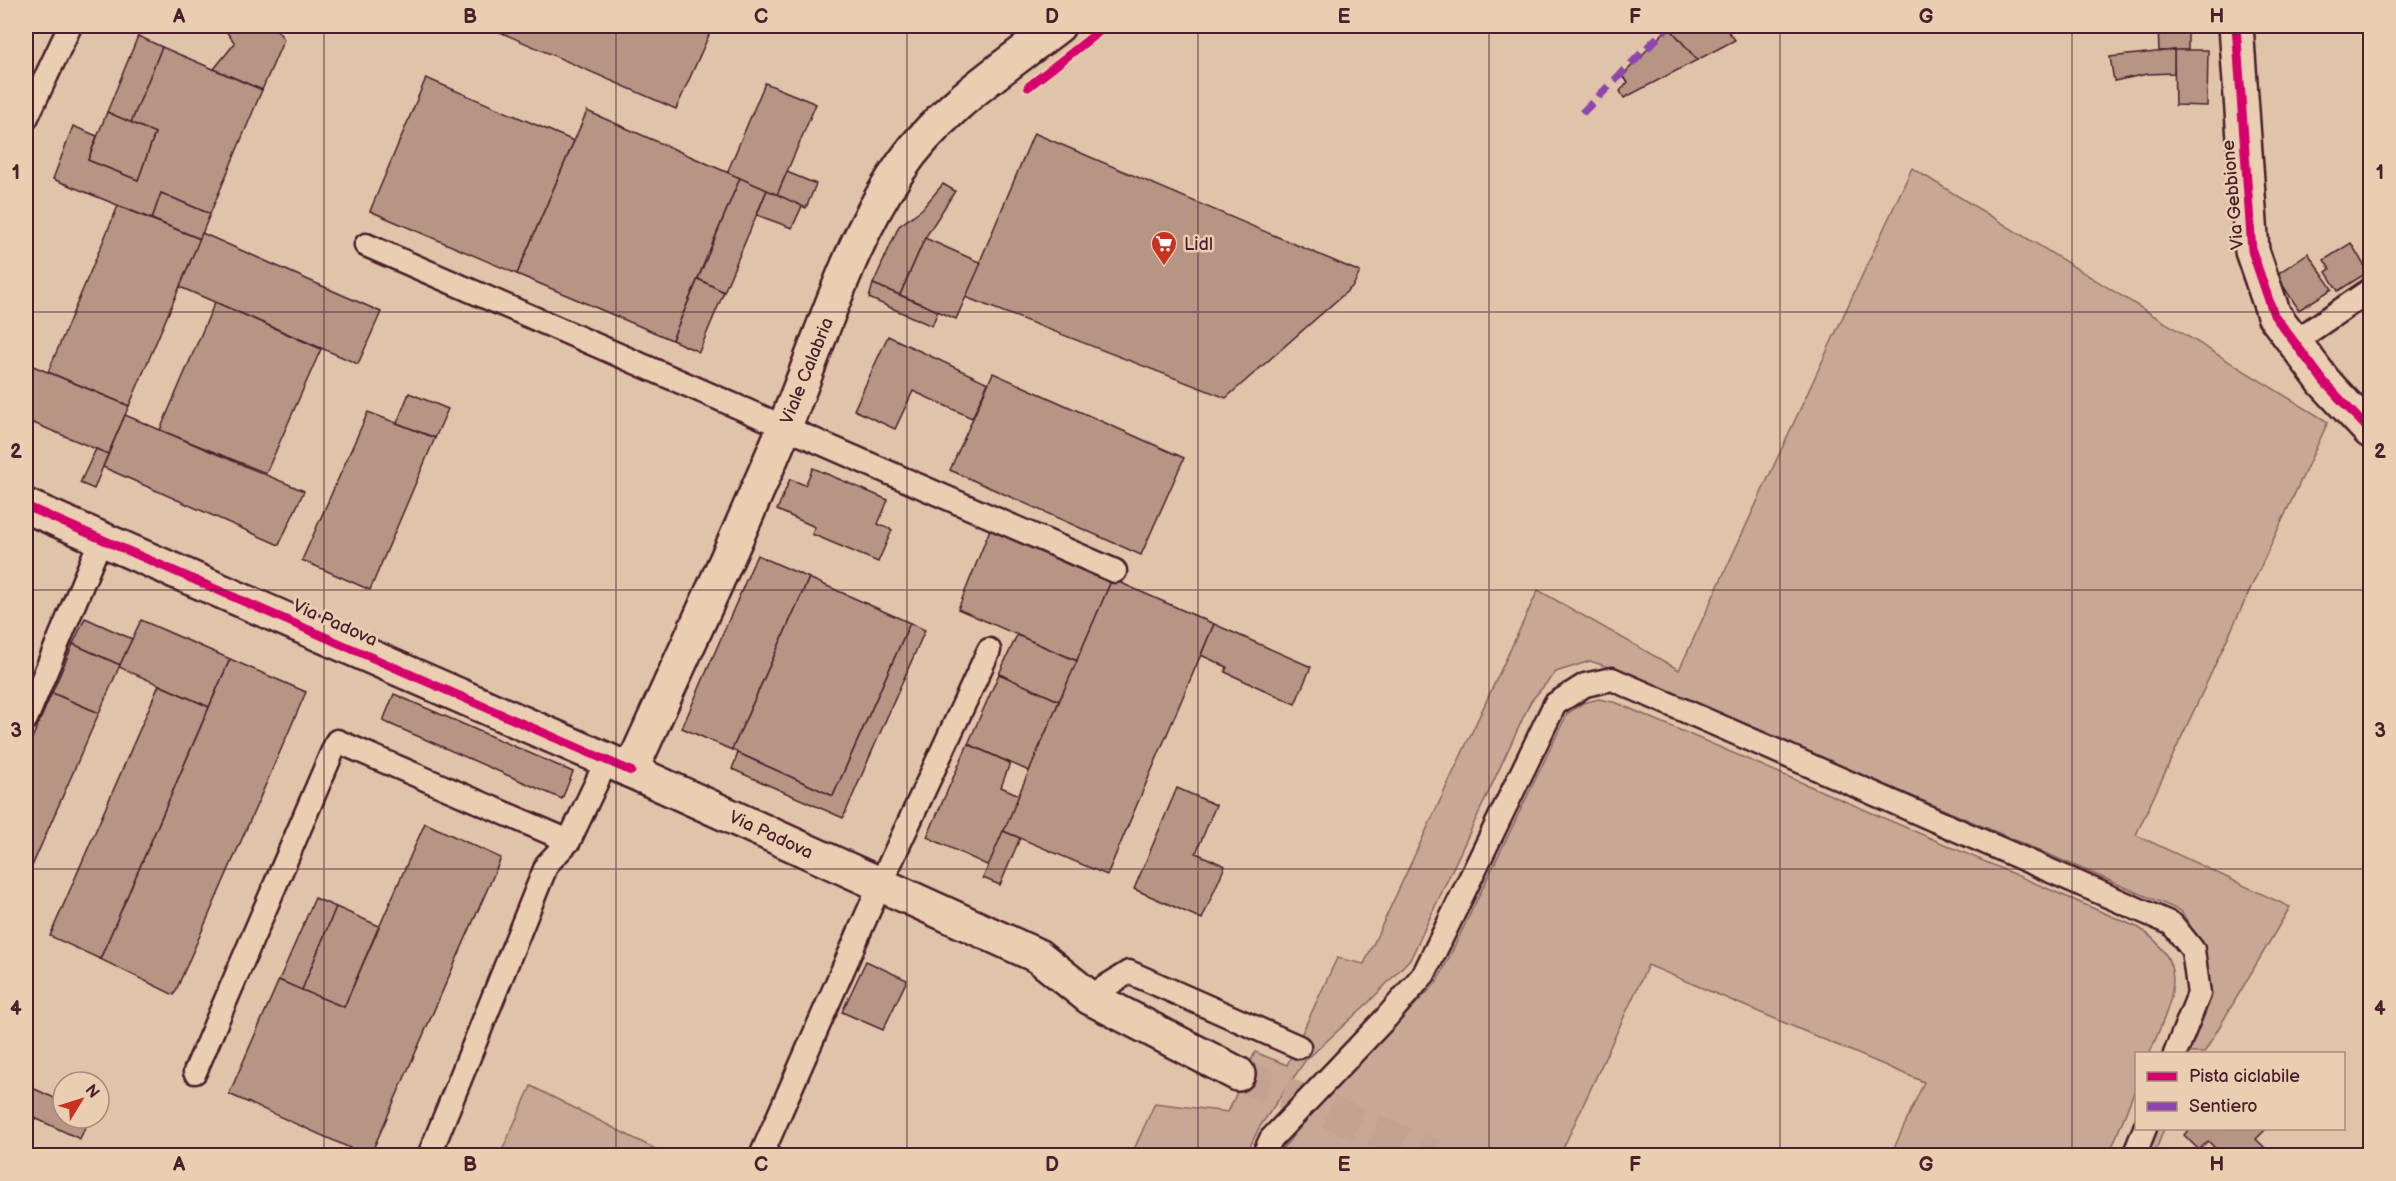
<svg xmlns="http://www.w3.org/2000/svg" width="2396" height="1181" viewBox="0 0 2396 1181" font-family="'Balsamiq Sans',sans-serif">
<rect width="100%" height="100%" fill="#e0c4a9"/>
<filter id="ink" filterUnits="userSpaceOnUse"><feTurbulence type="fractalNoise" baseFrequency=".0167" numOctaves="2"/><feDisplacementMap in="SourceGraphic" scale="12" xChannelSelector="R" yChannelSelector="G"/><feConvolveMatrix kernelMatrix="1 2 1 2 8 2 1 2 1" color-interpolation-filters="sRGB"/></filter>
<g filter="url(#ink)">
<!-- green -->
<g fill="#c7a894" stroke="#886460" stroke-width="1.5">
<polygon points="1912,168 2328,422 2136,835 2290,907 2204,1053 2185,1053 2204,948 2181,911 1617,670 1590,661 1556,672 1531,701 1411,958 1369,1002 1305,1061 1259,1128 1246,1155 1131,1156 1155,1103 1228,1112 1255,1052 1287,1065 1337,958 1364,964 1538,590 1679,670"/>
<path d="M1599 699 1617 703 2139 928C2195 965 2169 1004 2150 1053L2136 1054V1087L2109 1155H1891L1924 1082 1648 965 1560 1155 1280 1156 1283 1148 1329 1093 1437 982 1567 714 1583 703Z"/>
<polygon points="531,1086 667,1155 500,1155"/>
<polygon points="2154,1129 2164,1129 2154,1155 2143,1156"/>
</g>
<!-- building -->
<g fill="#b69585" stroke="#4a1f2b" stroke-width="1.5">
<polygon points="222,26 274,26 284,39 262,90 214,69 235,43"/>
<polygon points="486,26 713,26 676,109"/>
<polygon points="1671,26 1724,26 1735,40 1697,60 1669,27"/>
<polygon points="2158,26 2188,26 2188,50 2159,51"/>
<polygon points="1669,27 1697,60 1624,98 1620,91 1628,82 1622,76"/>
<polygon points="138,36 162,47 131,123 107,112"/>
<polygon points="162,47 262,90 210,214 161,193 152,219 53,179 73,126 97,136 88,160 138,180 155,133 131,123"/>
<polygon points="2174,50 2208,50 2207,106 2175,105"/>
<polygon points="2174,50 2174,73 2147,74 2114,81 2110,57"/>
<polygon points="426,78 574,141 517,274 370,211"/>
<polygon points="765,83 816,104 777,195 727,173"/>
<polygon points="587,111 740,178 672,340 517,274"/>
<polygon points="107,112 155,133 138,180 88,160"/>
<polygon points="1034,133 1360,272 1353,286 1226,398 965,297"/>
<polygon points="787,172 816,184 806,208 777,195"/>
<polygon points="740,178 767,190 724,292 698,279"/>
<polygon points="943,184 955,191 925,238 900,295 873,284 899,226 922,209"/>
<polygon points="767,190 802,206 792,228 757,215"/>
<polygon points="161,193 210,214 200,239 152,219"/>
<polygon points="118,206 200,239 129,406 48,372"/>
<polygon points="202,233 381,312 358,364 180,287"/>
<polygon points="925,238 981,263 956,319 900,295"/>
<polygon points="2351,243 2368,272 2338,291 2326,272 2330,269 2324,260"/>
<polygon points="2308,253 2332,289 2299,310 2276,275"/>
<polygon points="698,279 724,292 699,352 672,340"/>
<polygon points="873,284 938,311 932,326 869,298"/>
<polygon points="215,302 321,349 266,473 160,430"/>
<polygon points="888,336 988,383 972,418 913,391 895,429 854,410"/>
<polygon points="26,363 129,406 108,454 26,420"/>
<polygon points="993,373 1184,458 1141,555 950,470"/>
<polygon points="409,393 448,409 435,438 397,423"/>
<polygon points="368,412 435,438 370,590 302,560"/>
<polygon points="125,415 304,491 279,545 103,467"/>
<polygon points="96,449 108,454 94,489 80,483"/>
<polygon points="813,468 888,500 878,524 892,530 878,562 812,534 815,527 777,510 790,479 805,485"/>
<polygon points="991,527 1112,579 1077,661 958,609"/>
<polygon points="757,555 809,578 732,750 682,728"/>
<polygon points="809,578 910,623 833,796 732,750"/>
<polygon points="1112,579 1214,624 1107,875 1003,831"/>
<polygon points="85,618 132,639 120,665 73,644"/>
<polygon points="141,620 230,659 209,707 119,667"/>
<polygon points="910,623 925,630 843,818 732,769 738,753 833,796"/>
<polygon points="1214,624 1311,667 1295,704 1225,672 1227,667 1201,655"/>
<polygon points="1017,635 1077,661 1059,701 999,674"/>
<polygon points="73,644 120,665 99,713 52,693"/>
<polygon points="230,659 306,692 174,995 100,959"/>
<polygon points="999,674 1059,701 1029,771 968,744"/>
<polygon points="159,685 209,707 100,959 50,936"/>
<polygon points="52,693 99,713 26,880 26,752"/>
<polygon points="394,694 573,772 562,799 383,721"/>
<polygon points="968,744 1010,763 1001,787 1019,795 989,866 927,837"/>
<polygon points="1177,788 1216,805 1196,853 1225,866 1202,919 1134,889"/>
<polygon points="425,823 501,858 370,1156 368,1156 229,1094 279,980 344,1007"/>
<polygon points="1003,831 1020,838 1000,885 983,878"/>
<polygon points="315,898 336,907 302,990 279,980"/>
<polygon points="336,907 379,926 344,1007 302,990"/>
<polygon points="866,961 907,980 883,1030 842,1012"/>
<polygon points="26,1085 63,1102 63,1118 89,1118 80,1139 26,1114"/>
<polygon points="2190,1128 2267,1128 2256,1139 2267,1150 2261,1156 2223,1156 2208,1141 2199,1150 2184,1135"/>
</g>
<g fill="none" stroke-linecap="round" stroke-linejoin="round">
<!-- secondary-tunnel -->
<polyline stroke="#c2a390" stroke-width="33" stroke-dasharray="33 16" stroke-linecap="butt" points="1238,1074 1435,1156"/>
<defs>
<g id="lane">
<polyline points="26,119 70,26"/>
<polyline points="366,245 1115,571"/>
<polyline points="2294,342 2370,290"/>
<polyline points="26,719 101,539"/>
<polyline points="1089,997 1129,972 1299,1047"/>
<polyline points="195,1072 337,741 569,841"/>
<polyline points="429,1156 547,864 569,841 607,760"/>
<polyline points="761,1156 880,885 989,650"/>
<polyline points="1263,1156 1271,1139 1386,1018 1424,974 1555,704 1585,685 1612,679 2172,924 2193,950 2199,994 2175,1054"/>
<polyline points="2134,1156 2145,1128"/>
</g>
<g id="secondary">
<polyline points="2236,26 2252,251 2274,315 2325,383 2370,431"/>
<polyline points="26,506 607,760 1038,956 1089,997 1238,1074"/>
<path d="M631 771C682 657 736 543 784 428 820 343 846 248 898 171 938 110 1001 70 1058 26"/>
</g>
</defs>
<!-- lane casing -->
<use href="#lane" stroke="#4a1f2b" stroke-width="27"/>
<!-- secondary casing -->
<use href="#secondary" stroke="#4a1f2b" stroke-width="38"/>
<!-- lane -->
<use href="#lane" stroke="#eaceb1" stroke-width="22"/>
<!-- secondary -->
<use href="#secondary" stroke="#eaceb1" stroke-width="33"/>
<!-- quiet -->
<polyline stroke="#8e44ad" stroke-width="8" stroke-dasharray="15 8" stroke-linecap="butt" points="1582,113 1669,26"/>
<defs>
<g id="cycleway">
<polyline points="2236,26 2252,251 2274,315 2325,383 2370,431"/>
<polyline points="1028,87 1106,26"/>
<polyline points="26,506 631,771"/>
</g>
</defs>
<!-- cycleway casing -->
<use href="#cycleway" stroke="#eaceb1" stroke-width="13"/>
<!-- cycleway -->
<use href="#cycleway" stroke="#d6006c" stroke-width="9"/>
</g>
</g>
<!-- grid -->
<path fill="none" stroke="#4a1f2b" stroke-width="1.5" stroke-opacity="0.55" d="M324 26V1156M616 26V1156M907 26V1156M1198 26V1156M1489 26V1156M1780 26V1156M2072 26V1156M26 312H2370M26 590H2370M26 869H2370"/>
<!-- icons -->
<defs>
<symbol id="supermarket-pin" viewBox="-11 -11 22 30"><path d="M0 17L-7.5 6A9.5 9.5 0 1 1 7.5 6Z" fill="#c8321e" stroke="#eaceb1"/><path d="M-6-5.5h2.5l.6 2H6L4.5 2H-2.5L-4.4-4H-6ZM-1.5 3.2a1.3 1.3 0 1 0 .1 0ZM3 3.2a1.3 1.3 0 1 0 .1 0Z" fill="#fff"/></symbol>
</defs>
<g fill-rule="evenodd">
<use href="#supermarket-pin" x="1149" y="229" width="30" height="40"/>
</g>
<g text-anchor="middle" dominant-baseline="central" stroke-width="5" stroke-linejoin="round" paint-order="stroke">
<!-- street labels -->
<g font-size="18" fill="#4a1f2b" stroke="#eaceb1">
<text transform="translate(2233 195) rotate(-95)">Via Gebbione</text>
<text transform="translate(807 371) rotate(-68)">Viale Calabria</text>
<text transform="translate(335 623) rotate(24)">Via Padova</text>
<text transform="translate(771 835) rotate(25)">Via Padova</text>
</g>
<!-- poi labels -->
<g font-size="18" fill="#4a1f2b" stroke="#eaceb1" text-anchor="start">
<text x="1184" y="244">Lidl</text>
</g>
</g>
<!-- margin -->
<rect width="2396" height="1181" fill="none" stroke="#eaceb1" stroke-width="66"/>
<!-- legend -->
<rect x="2135" y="1052" width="210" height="78" fill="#eaceb1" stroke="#aa887b" stroke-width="1.5"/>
<rect x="2147" y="1072" width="30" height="9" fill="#d6006c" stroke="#aa887b" stroke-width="1.5"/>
<text x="2189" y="1082" font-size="18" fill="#4a1f2b">Pista ciclabile</text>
<rect x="2147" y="1102" width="30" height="9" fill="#8e44ad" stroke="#aa887b" stroke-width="1.5"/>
<text x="2189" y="1112" font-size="18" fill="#4a1f2b">Sentiero</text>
<!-- north arrow -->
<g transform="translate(81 1100) rotate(52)"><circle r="28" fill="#eaceb1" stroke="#aa887b" stroke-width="1.5"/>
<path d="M0-4.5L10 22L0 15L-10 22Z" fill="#c8321e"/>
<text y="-9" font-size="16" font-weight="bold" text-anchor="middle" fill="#4a1f2b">N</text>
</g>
<rect x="33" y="33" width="2330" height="1115" fill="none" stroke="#4a1f2b" stroke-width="2"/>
<g font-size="20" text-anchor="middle" font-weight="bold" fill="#4a1f2b">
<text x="179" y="23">A</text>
<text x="470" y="23">B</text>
<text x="761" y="23">C</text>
<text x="1052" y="23">D</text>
<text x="1344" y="23">E</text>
<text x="1635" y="23">F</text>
<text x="1926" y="23">G</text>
<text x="2217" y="23">H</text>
<text x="16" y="179">1</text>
<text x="2380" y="179">1</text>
<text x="16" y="458">2</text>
<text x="2380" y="458">2</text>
<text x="16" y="737">3</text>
<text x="2380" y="737">3</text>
<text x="16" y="1015">4</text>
<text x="2380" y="1015">4</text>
<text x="179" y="1171">A</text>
<text x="470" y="1171">B</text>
<text x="761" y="1171">C</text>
<text x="1052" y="1171">D</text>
<text x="1344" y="1171">E</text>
<text x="1635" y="1171">F</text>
<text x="1926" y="1171">G</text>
<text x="2217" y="1171">H</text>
</g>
</svg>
